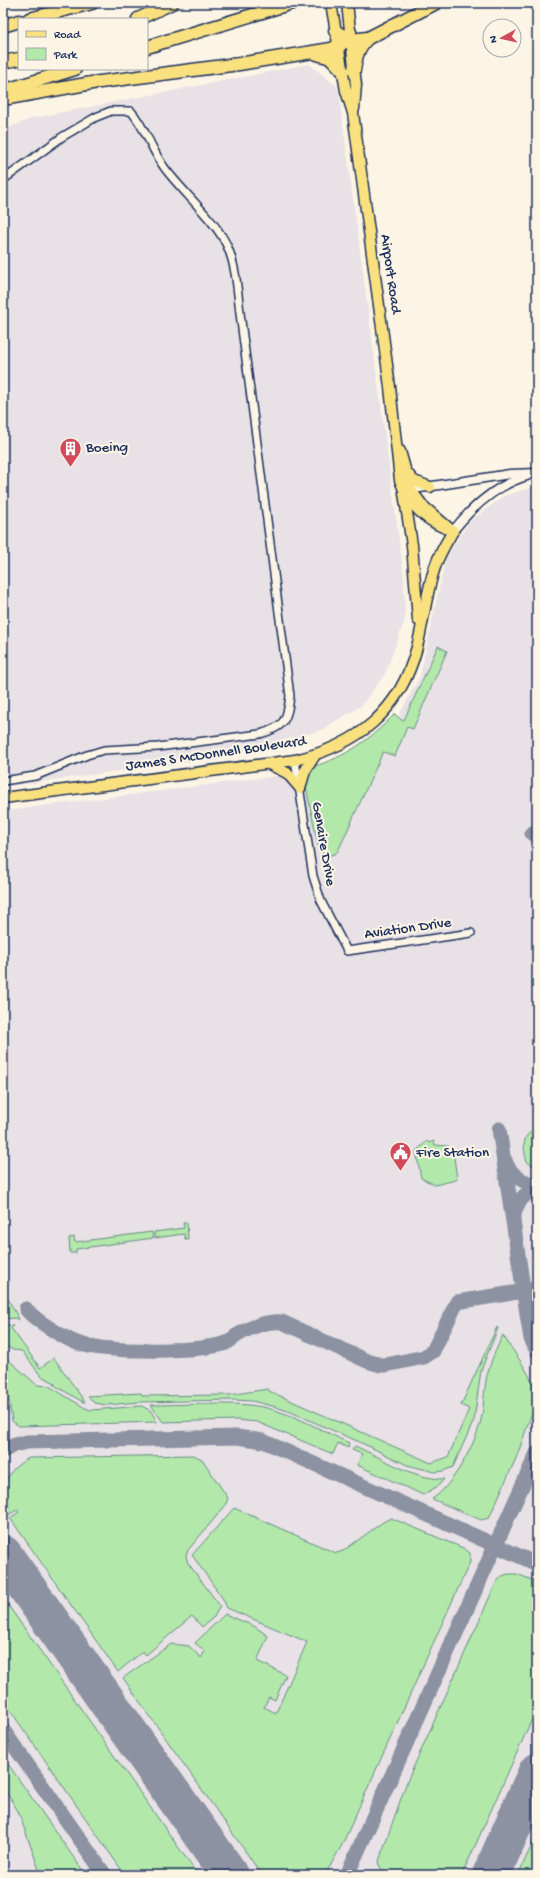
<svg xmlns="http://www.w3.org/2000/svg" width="540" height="1878" viewBox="0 0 540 1878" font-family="'Gochi Hand',sans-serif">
<rect width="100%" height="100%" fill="#fcf5e5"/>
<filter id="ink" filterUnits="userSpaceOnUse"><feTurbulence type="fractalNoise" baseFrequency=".025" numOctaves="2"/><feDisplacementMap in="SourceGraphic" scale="8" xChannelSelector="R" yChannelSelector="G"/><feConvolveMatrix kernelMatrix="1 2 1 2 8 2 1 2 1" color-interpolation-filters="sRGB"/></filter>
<g filter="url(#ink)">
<!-- built -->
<g fill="#e8e1e5">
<polygon points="309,64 338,87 404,577 405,619 385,674 361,706 319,731 213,758 3,787 3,130 33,118"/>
<polygon points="537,486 537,1875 3,1875 3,811 315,771 372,743 398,717 420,676 446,557 469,522 504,496"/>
</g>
<!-- green -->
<g fill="#b2e8aa" stroke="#668c84">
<path d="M438 646 447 651 413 729 407 727 395 756 383 752 338 851C334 855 330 856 323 854L318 846 305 782 312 767C348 756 369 740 395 714L401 720H404Z"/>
<path d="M537 1129V1168L527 1162C523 1148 521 1134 537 1129Z"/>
<polygon points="427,1141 429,1143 434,1141 435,1145 448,1146 453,1150 457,1179 456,1180 435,1185 421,1178 416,1151"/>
<polygon points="183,1223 187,1223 188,1239 185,1239 184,1234 155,1238 154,1232 184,1228"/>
<polygon points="152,1232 153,1238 76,1249 76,1253 70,1253 69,1238 74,1237 75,1242"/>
<polygon points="3,1290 19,1319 18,1320 15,1318 3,1319"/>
<polygon points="3,1324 13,1326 11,1328 40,1368 54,1358 85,1402 83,1402 54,1385 55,1383 41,1376 22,1351 13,1350 4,1345"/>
<polygon points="497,1327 498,1328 481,1370 474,1420 453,1467 443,1471 435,1472 407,1465 366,1445 291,1412 276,1407 252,1401 233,1400 139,1402 107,1405 94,1403 88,1396 141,1393 142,1396 229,1395 268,1389 269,1391 431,1463 448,1457 469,1409 461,1405"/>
<path d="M503 1335C513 1352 538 1381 536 1401L517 1456 493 1509 489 1518 481 1520 432 1499C452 1487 476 1443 481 1420 485 1403 483 1386 489 1369 492 1357 498 1346 503 1335Z"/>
<polygon points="5,1357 37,1385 49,1386 85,1408 91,1410 142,1406 151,1411 157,1422 19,1426 12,1421 3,1360"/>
<path d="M217 1404C234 1404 250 1404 267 1408 296 1415 323 1431 349 1443L348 1448 338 1443 333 1454 257 1422 237 1420 163 1422 151 1405Z"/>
<path d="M355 1446C383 1458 413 1479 444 1479L438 1486 423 1495 357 1465 362 1454 352 1450Z"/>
<path d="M193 1455 202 1459 228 1498 225 1506 188 1550 186 1556 188 1563 220 1606 214 1617 202 1627 192 1616 146 1655 143 1651 118 1672 10 1518 19 1512 17 1510 8 1515C0 1489 4 1471 29 1458Z"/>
<polygon points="234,1508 336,1553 343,1551 383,1522 391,1518 463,1548 470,1553 470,1562 342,1845 325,1875 262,1875 123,1678 171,1644 189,1646 201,1658 205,1651 195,1643 225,1614 254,1626 268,1636 257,1661 286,1675 275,1700 269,1697 264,1707 276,1713 307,1642 227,1608 223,1599 192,1555"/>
<polygon points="508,1574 517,1574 537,1582 537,1708 462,1875 386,1875 380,1867 379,1861 406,1784 496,1583 502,1576"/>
<polygon points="3,1598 198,1875 125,1875 3,1700"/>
<polygon points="3,1757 86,1875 41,1875 18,1811 3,1787"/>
<polygon points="537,1834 537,1875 518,1875"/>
</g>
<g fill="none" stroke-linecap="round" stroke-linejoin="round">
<!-- taxiway -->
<g stroke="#8c92a2" stroke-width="15">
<polyline points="532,833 537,835"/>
<polyline points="499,1129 529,1327 531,1339 537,1351"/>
<path d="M505 1160C509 1174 523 1183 537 1185"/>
<path d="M514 1217C515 1202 525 1194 537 1187"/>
<path d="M26 1309C33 1319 66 1339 77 1343 104 1353 194 1352 223 1344 228 1343 232 1339 236 1336 249 1328 266 1320 282 1322L367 1361 381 1365H386L424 1357 433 1351 457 1302 537 1289"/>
<polyline points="3,1451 14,1445 27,1442 237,1437 263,1441 537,1564"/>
<polyline points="3,1730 105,1875"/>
<polyline points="347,1875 537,1453"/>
</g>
<!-- runway -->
<g stroke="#8c92a2" stroke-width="38">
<polyline points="3,1554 230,1875"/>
<polyline points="491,1875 537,1772"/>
</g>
<defs>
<g id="minor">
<path d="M3 180 62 137 96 117 111 111H131C145 127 151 149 164 167 182 192 217 221 228 248 237 269 238 299 241 321L290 696C287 720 285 727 260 734L158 747 104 750 87 755 35 776 3 781"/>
<polyline points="295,760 313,876 321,901 347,951 471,933"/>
</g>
<g id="tertiary">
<polyline points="407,490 510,474 537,473"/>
<path d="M453 531C472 507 496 485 527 476"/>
</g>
<g id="primary">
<path d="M331 3 346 91 353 113 390 387 400 480C409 506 426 522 453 531"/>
<polyline points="347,3 356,85 354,109"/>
<polyline points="400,451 411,490 423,506 450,529"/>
<polyline points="407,473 414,481 430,487"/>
<polyline points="404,493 412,545 418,620"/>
<polyline points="269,764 287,773 300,788"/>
<polyline points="300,788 305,771 315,755"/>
<path d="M3 798 295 760C358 745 400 712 417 647 424 620 426 593 435 567 439 554 446 543 453 531"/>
</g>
<g id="motorway">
<polyline points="29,19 92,3"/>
<polyline points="138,19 172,3"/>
<polyline points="3,26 19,21"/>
<polyline points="335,31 350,40 368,38 436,3"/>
<polyline points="147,47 292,3"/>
<polyline points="314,53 331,58 343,71"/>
<polyline points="3,62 19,59"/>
<path d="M354 70C356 57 358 47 368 38"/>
<polyline points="3,91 75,69"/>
<path d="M3 99 92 83 239 64 331 49C341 46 346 42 350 32"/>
</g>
</defs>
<!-- minor casing -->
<use href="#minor" stroke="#1b2f5e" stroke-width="10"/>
<!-- tertiary casing -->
<use href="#tertiary" stroke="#1b2f5e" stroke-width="11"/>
<!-- primary casing -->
<use href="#primary" stroke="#1b2f5e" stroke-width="13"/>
<!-- motorway casing -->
<use href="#motorway" stroke="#1b2f5e" stroke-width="15"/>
<!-- minor -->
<use href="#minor" stroke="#fcf5e5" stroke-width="7"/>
<!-- tertiary -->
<use href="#tertiary" stroke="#fcf5e5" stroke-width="8"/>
<!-- primary -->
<use href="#primary" stroke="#fae180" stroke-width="10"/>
<!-- motorway -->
<use href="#motorway" stroke="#fae180" stroke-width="12"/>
</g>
</g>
<!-- icons -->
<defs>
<symbol id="building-pin" viewBox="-11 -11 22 30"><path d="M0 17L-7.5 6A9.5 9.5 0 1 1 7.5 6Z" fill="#d1495b" stroke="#fcf5e5"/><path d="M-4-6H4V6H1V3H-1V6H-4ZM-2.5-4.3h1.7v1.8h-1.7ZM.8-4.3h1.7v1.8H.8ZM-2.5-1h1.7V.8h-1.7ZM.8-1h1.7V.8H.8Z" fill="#fff"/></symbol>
<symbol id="civic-pin" viewBox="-11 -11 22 30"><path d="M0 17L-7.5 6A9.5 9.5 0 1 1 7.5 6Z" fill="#d1495b" stroke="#fcf5e5"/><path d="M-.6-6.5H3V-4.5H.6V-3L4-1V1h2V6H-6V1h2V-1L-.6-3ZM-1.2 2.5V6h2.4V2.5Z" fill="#fff"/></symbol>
</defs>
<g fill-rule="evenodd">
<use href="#building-pin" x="58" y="436" width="25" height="34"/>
<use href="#civic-pin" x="388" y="1140" width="25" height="34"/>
</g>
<g text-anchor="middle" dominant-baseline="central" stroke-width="4" stroke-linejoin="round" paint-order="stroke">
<!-- street labels -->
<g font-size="15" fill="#1b2f5e" stroke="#fcf5e5">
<text transform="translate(390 274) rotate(82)">Airport Road</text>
<text transform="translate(216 754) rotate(-8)">James S McDonnell Boulevard</text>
<text transform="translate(323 844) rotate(80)">Genaire Drive</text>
<text transform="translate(408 929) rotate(-8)">Aviation Drive</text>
</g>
<!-- poi labels -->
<g font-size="15" fill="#1b2f5e" stroke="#fcf5e5" text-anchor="start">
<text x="86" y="448">Boeing</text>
<text x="416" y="1153">Fire Station</text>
</g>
</g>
<!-- margin -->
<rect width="540" height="1878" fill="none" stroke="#fcf5e5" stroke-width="16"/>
<rect x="8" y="8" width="524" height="1862" fill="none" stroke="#1b2f5e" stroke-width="1.5" filter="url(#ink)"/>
<!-- legend -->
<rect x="18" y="18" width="130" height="52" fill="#fcf5e5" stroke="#a2a6af"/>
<rect x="26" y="31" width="20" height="6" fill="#fae180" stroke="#a2a6af"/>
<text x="54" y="38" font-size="12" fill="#1b2f5e">Road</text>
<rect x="26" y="48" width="20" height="12" fill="#b2e8aa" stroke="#a2a6af"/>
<text x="54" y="58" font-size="12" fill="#1b2f5e">Park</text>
<!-- north arrow -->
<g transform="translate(502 38) rotate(262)"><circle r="19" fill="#fcf5e5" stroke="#a2a6af"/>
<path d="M0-3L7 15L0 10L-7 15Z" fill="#d1495b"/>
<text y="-6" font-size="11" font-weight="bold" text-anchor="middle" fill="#1b2f5e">N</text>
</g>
</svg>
